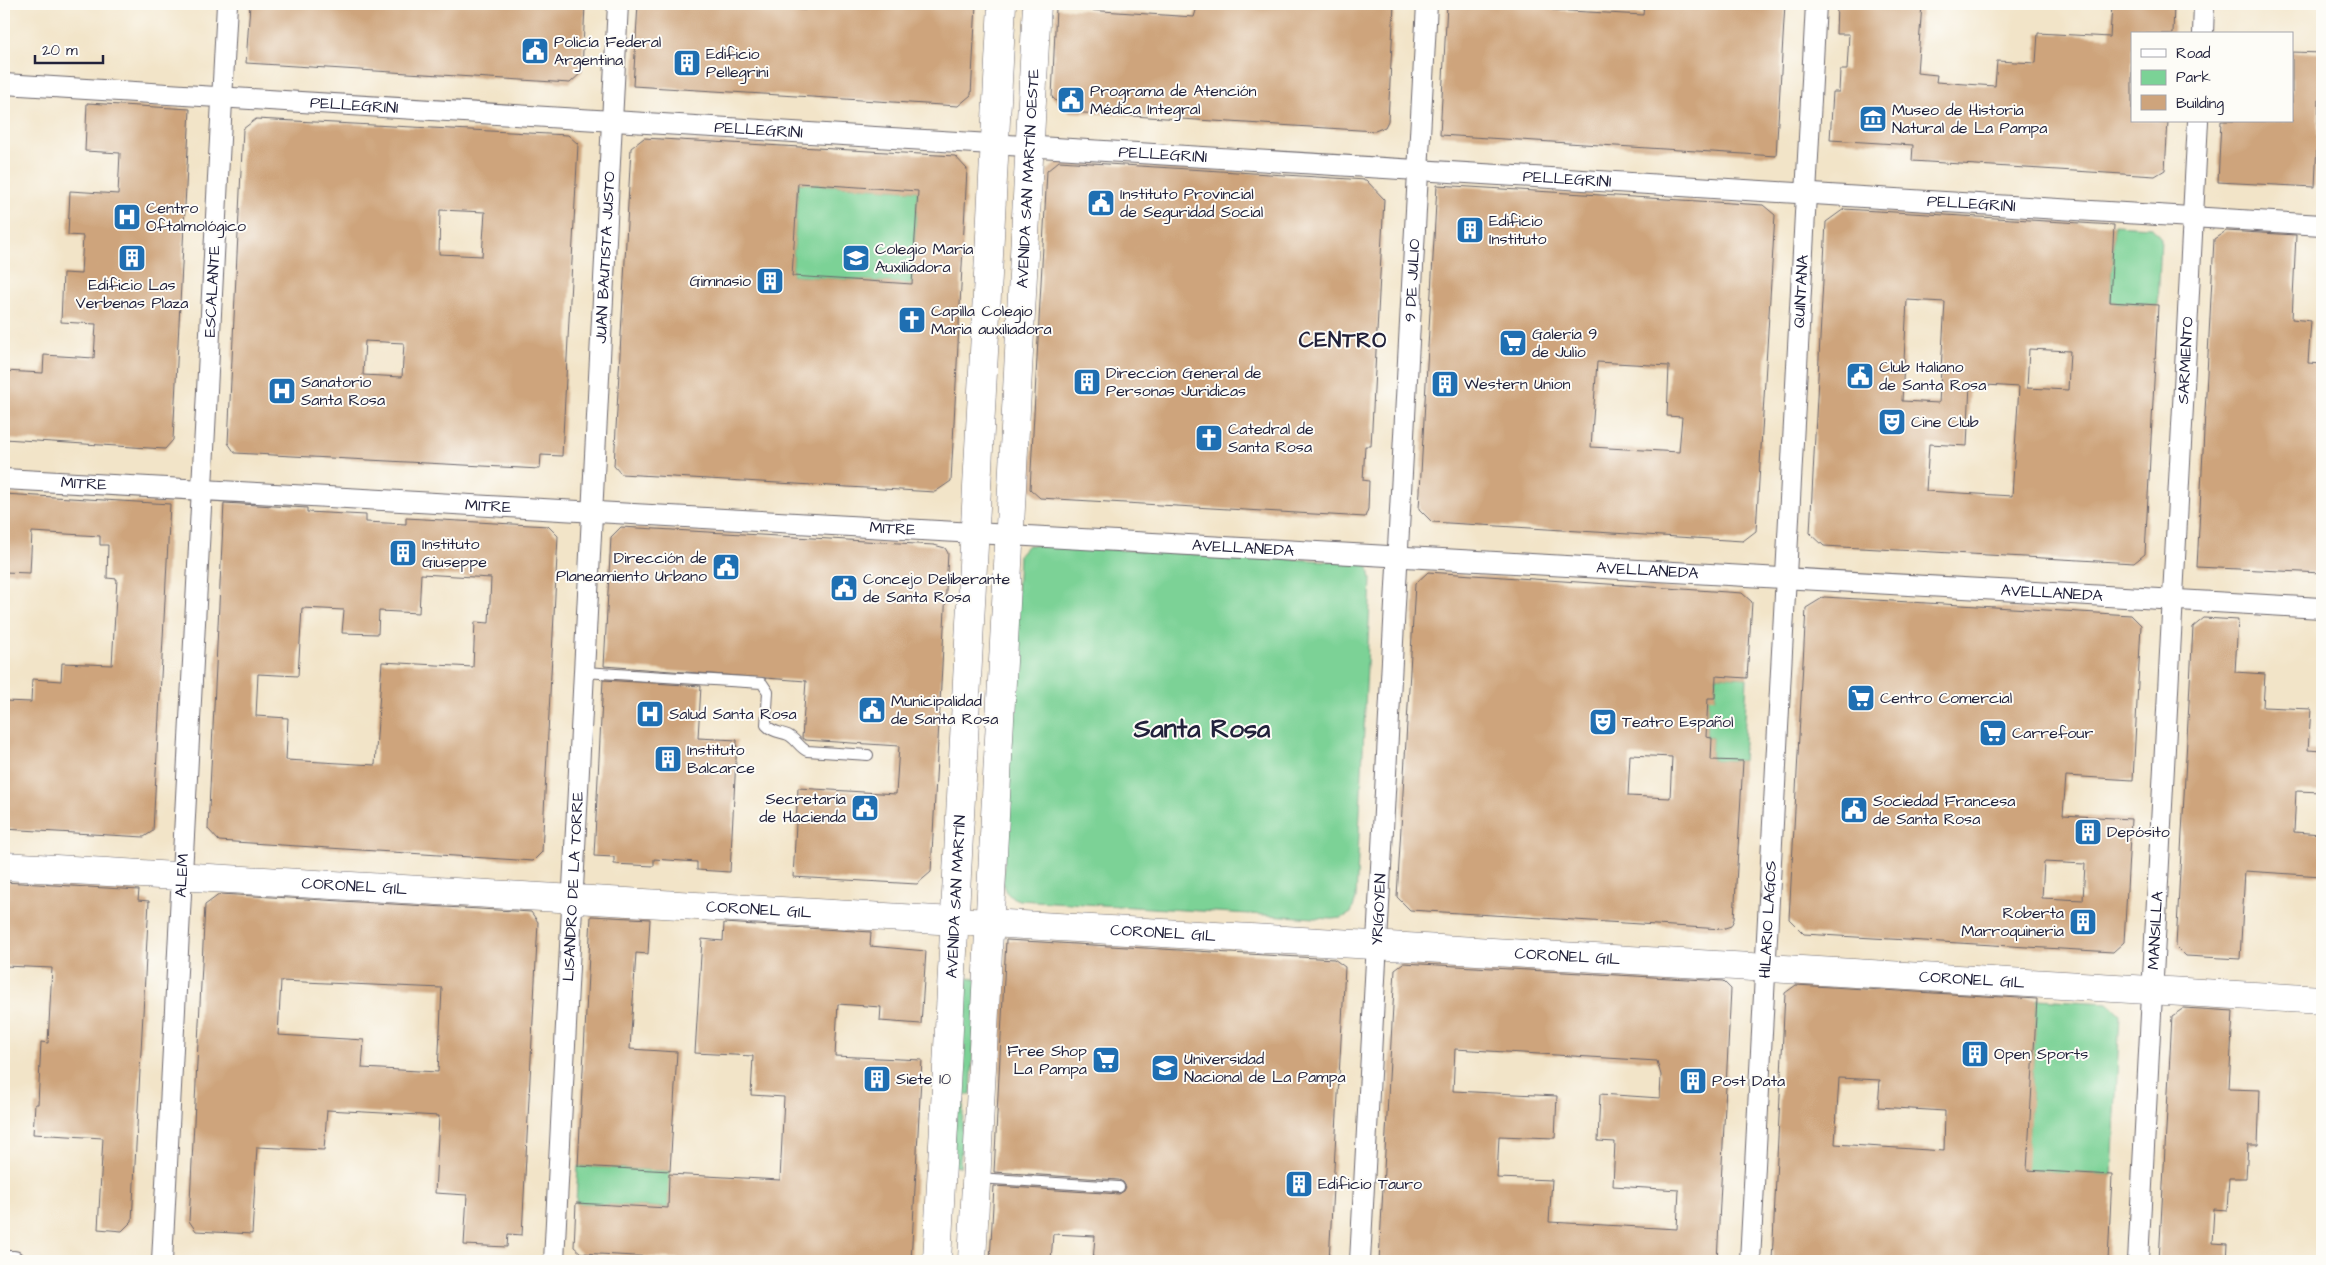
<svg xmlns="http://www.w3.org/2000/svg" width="2326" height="1265" viewBox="0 0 2326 1265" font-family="'Architects Daughter',sans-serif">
<rect width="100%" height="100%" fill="#fdfcf7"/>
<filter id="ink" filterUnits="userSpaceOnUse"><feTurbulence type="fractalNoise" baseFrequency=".02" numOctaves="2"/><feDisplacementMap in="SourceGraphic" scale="10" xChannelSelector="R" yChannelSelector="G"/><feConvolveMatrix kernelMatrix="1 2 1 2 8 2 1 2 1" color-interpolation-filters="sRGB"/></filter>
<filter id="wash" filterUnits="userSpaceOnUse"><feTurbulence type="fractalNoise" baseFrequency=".0096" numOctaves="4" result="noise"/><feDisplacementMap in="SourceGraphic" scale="20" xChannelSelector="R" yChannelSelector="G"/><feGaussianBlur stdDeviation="1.12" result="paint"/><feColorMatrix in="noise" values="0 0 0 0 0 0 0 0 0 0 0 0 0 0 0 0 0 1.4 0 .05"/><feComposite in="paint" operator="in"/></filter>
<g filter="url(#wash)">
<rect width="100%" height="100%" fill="#f2e4c8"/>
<!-- green -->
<g fill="#7bd296" stroke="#4e7a68">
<polygon points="798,183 918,191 912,284 792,276"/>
<polygon points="2114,225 2151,227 2161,238 2158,305 2110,302"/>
<path d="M1028 545 1365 563 1369 567 1371 580 1356 899 1351 913 1342 918 1332 919 1019 900C1010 897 1006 894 1003 885L1019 555Z"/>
<polygon points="1716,676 1747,678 1743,761 1711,760 1712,738 1706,737 1708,698 1715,698"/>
<polygon points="963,977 977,978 971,1095 964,1095 960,1167 952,1166"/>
<polygon points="2037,999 2108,1003 2120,1014 2112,1175 1994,1169 2028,1143"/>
<polygon points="578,1166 670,1171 668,1208 576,1203"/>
</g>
<g id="blocks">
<!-- building -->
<g fill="#cea47c" fill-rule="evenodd">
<polygon points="250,4 585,4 582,72 570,83 246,63"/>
<polygon points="638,4 742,4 741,6 805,10 806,4 976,4 971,95 958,106 633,86"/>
<polygon points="1198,4 1394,4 1388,121 1385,127 1375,131 1068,112 1052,97 1056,8 1194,17"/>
<polygon points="1447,4 1552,4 1552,10 1643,15 1644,4 1785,4 1776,156 1440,135"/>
<polygon points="1837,4 1922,4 1917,73 1937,75 1936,82 1995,86 1997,61 2036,63 2038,33 2110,37 2112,4 2174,4 2173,34 2132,34 2132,121 2168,121 2165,170 2155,176 1912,161 1913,145 1830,140 1833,92 1839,92 1840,70 1847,70 1849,34 1836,34"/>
<polygon points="2292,52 2322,53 2322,100 2319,100 2315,187 2218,182 2221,121 2292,121"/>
<polygon points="87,103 190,109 173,440 165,449 4,439 4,371 43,373 44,355 94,358 96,324 61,322 63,273 81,274 83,236 68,235 70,191 118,194 120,153 85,151"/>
<path d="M256 119 568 135 578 144 562 456 541 455 540 469 235 453 228 443 243 129ZM440 210 485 212 482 256 439 254ZM365 341 404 343 402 377 363 375Z"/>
<path d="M644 138 955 156 967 169 951 481 935 492 621 474 614 466 631 148ZM798 183 918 191 912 284 792 276Z"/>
<polygon points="1059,161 1366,180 1384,199 1371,446 1365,446 1363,480 1369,481 1368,509 1365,517 1040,498 1030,489 1047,171"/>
<path d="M1437 185 1763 205 1775 215 1756 531 1743 541 1432 522 1419 509ZM1597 362 1669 366 1667 416 1682 417 1679 452 1591 447Z"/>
<path d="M1844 209 2114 225 2110 302 2158 305 2145 554 2134 563 1824 546 1810 533 1826 222ZM1907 300 1945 302 1939 403 1902 401ZM2029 349 2070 351 2068 390 2027 388ZM1970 384 2019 387 2012 496 1926 491 1929 444 1967 446Z"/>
<polygon points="2226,231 2296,235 2292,319 2311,321 2308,363 2322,364 2322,573 2197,567 2214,239"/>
<polygon points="4,494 170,504 153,831 144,837 4,829 4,701 31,702 32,679 61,681 62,663 112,665 117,579 107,578 108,545 100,545 100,536 32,532 30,573 4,572"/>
<path d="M224 503 307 508V512L366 515V522L406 524V518L548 526 558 536 542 852 533 861 219 841 208 829ZM421 574 491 578 489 623 475 622 473 667 382 662 375 765 286 760 288 718 256 716 258 674 298 676 302 608 344 610 342 633 378 634 379 611 419 613Z"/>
<polygon points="621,527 934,545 945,548 948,553 931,872 917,884 793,877 798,788 896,794 899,746 805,740 802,738 806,681 604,666 611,537"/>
<path d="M1428 572 1742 593 1752 602 1747 678 1716 676 1715 698H1708L1706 737 1712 738 1711 760 1743 761 1734 919 1731 926 1722 929 1410 910 1397 897 1415 584ZM1630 755 1672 757 1670 798 1628 796Z"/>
<path d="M1824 597 2131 615 2141 625 2133 780 2066 776 2063 815 2131 819 2124 942 2113 952 1804 934 1789 919 1806 608ZM2044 862 2085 864 2083 900 2042 898Z"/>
<polygon points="2204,618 2238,620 2235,672 2265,674 2263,707 2311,709 2308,750 2322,751 2322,792 2296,791 2294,832 2322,834 2322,876 2245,871 2240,959 2186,956 2176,946 2193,627"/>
<polygon points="603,680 701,686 698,738 737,740 730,872 697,870 697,862 654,859 654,866 614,864 614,857 594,856"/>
<polygon points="4,882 139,890 138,900 149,901 132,1221 122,1231 98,1229 103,1138 33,1134 35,1104 38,1104 41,1042 48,1043 52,968 4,966"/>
<path d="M220 894 531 912 538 922 522 1235 508 1234 507 1247 464 1245 467 1195 435 1193 439 1116 327 1110 324 1150 257 1147 252 1234 196 1231 189 1221 205 905ZM281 981 442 988 438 1072 362 1068 364 1040 278 1035Z"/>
<polygon points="591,916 650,919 648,954 636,953 630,1049 677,1052 670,1171 578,1166"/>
<polygon points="724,923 871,932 870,946 926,951 921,1024 880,1021 881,1007 838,1004 835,1056 922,1060 911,1261 723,1261 581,1253 574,1247 576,1203 668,1208 669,1174 780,1180 784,1097 751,1095 753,1056 695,1053 702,939 723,941"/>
<polygon points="1006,940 1334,959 1345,967 1329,1261 1093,1261 1095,1236 1053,1234 1051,1261 990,1261 994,1186 1119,1194 1124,1191 1126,1187 1123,1182 1119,1180 994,1172"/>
<path d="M1403 963 1723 981 1731 989 1717 1261H1379L1395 969ZM1455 1049 1657 1061 1661 1075 1660 1098 1600 1094 1598 1141 1615 1142 1613 1186 1679 1190 1677 1229 1549 1222 1552 1180 1497 1178 1499 1136 1555 1138 1557 1096 1453 1091Z"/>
<path d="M1796 985 2037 999 2027 1170 2112 1175 2108 1261H1772L1785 993ZM1839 1078 1880 1080 1878 1107 1945 1111 1944 1151 1835 1144Z"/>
<polygon points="2184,1008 2233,1011 2229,1089 2260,1090 2258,1145 2248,1145 2246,1178 2229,1178 2227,1210 2214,1209 2212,1243 2228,1244 2227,1261 2159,1261 2172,1016"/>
</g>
</g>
</g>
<g filter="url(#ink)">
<use href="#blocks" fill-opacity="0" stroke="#6b666c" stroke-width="1"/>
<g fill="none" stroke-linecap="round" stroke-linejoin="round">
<defs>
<g id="lane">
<path d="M584 672 762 683 768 692 766 725C772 732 780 732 788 735 796 739 799 747 807 751L868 755"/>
<polyline points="978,1178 1119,1187"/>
</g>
<g id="street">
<polyline points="2203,34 2204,4"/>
<path id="s1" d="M4 84 2322 225"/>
<path id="s2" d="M4 479 2322 608"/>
<polyline points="4,1261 14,1261"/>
<path id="s3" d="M162 1261 227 4"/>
<path id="s4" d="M554 1261 618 4"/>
<path id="s5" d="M1360 1261 1427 4"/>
<path id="s6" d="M1750 1261 1816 4"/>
<path id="s7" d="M2138 1261 2198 121"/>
</g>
<g id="secondary">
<path id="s8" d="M4 866 2322 1000"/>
<path id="s9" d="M937 1261 1002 4"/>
<path id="s10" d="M972 1261 1037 4"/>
</g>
</defs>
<!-- lane casing -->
<use href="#lane" stroke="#6b666c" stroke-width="12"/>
<!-- street casing -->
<use href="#street" stroke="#6b666c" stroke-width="22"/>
<!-- secondary casing -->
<use href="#secondary" stroke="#6b666c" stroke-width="29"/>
<!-- lane -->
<use href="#lane" stroke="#fff" stroke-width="10"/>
<!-- street -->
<use href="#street" stroke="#fff" stroke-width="20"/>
<!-- secondary -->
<use href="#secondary" stroke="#fff" stroke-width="28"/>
</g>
</g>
<!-- icons -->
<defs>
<symbol id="civic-square" viewBox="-11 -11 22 22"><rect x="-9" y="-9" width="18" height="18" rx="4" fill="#1f6fb2" stroke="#fdfcf7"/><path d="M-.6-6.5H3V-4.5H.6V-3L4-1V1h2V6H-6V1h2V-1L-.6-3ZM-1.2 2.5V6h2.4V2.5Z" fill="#fff"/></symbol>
<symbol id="building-square" viewBox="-11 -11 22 22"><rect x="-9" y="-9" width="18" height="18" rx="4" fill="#1f6fb2" stroke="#fdfcf7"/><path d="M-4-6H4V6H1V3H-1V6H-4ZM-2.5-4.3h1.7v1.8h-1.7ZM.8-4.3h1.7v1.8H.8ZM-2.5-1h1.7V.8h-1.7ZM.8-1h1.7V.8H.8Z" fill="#fff"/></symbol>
<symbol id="museum-square" viewBox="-11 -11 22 22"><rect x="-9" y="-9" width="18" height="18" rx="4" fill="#1f6fb2" stroke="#fdfcf7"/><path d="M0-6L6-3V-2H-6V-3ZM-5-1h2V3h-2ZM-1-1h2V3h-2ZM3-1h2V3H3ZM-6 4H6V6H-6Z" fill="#fff"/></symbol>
<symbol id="hospital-square" viewBox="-11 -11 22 22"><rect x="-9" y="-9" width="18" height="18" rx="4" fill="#1f6fb2" stroke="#fdfcf7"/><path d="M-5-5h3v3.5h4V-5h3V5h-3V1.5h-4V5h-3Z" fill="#fff"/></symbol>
<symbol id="school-square" viewBox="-11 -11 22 22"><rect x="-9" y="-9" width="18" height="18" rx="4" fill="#1f6fb2" stroke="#fdfcf7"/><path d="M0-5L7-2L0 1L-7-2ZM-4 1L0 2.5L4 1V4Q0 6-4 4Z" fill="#fff"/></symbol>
<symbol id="church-square" viewBox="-11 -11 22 22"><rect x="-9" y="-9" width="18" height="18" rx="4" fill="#1f6fb2" stroke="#fdfcf7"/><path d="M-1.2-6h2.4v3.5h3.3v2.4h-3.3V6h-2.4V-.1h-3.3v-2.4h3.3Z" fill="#fff"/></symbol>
<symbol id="supermarket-square" viewBox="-11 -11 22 22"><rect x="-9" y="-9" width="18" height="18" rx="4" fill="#1f6fb2" stroke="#fdfcf7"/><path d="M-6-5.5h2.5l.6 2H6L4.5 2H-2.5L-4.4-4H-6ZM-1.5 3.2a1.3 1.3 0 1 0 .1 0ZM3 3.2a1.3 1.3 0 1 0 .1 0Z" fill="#fff"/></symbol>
<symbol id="theatre-square" viewBox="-11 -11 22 22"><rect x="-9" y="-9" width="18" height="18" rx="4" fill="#1f6fb2" stroke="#fdfcf7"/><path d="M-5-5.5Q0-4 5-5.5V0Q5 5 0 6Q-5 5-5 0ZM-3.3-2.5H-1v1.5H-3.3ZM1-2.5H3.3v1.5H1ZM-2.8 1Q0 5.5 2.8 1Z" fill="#fff"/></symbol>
<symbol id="university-square" viewBox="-11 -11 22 22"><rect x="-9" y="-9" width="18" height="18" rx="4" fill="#1f6fb2" stroke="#fdfcf7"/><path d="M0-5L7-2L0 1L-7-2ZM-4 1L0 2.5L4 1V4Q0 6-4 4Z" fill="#fff"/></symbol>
</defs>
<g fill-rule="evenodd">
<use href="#civic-square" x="519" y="35" width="32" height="32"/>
<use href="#building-square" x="671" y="47" width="32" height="32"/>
<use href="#civic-square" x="1055" y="84" width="32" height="32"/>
<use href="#museum-square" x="1857" y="103" width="32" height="32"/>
<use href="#civic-square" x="1085" y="187" width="32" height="32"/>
<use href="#hospital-square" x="111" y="201" width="32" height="32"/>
<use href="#building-square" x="1454" y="214" width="32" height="32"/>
<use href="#building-square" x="116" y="242" width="32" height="32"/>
<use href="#school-square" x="840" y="242" width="32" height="32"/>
<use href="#building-square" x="754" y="265" width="32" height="32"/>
<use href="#church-square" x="896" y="304" width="32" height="32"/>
<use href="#supermarket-square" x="1497" y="327" width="32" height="32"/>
<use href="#civic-square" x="1844" y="360" width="32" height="32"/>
<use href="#building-square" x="1071" y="366" width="32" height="32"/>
<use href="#building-square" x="1429" y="368" width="32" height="32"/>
<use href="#hospital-square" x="266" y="375" width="32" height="32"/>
<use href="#theatre-square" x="1876" y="406" width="32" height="32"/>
<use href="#church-square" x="1193" y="422" width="32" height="32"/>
<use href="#building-square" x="387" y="537" width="32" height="32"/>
<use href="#civic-square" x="710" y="551" width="32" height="32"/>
<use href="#civic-square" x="828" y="572" width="32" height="32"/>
<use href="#supermarket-square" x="1845" y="682" width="32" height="32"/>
<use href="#civic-square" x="856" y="694" width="32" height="32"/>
<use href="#hospital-square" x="634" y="698" width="32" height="32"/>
<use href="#theatre-square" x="1587" y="706" width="32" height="32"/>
<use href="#supermarket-square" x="1977" y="717" width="32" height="32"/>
<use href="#building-square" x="652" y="743" width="32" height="32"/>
<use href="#civic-square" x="849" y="792" width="32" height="32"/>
<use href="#civic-square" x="1838" y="794" width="32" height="32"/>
<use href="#building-square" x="2072" y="816" width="32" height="32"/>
<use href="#building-square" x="2067" y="906" width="32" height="32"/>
<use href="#building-square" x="1959" y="1038" width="32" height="32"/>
<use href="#supermarket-square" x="1090" y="1044" width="32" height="32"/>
<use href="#university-square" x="1149" y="1052" width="32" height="32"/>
<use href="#building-square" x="861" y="1063" width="32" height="32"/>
<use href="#building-square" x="1677" y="1065" width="32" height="32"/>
<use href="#building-square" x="1283" y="1168" width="32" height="32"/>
</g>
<g text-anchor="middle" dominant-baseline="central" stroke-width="4" stroke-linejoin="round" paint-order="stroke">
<!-- poi labels -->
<g font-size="16" fill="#22223b" stroke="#fdfcf7" text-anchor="start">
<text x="554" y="42">Policía Federal<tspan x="554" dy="18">Argentina</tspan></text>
<text x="706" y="54">Edificio<tspan x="706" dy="18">Pellegrini</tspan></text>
<text x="1090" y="91">Programa de Atención<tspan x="1090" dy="18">Médica Integral</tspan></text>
<text x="1892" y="110">Museo de Historia<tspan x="1892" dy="18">Natural de La Pampa</tspan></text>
<text x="1120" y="194">Instituto Provincial<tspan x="1120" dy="18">de Seguridad Social</tspan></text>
<text x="146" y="208">Centro<tspan x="146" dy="18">Oftalmológico</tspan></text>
<text x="1489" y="221">Edificio<tspan x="1489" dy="18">Instituto</tspan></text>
<text x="875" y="249">Colegio María<tspan x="875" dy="18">Auxiliadora</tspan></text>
<text x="751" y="281" text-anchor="end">Gimnasio</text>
<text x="132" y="285" text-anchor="middle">Edificio Las<tspan x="132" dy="18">Verbenas Plaza</tspan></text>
<text x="931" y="311">Capilla Colegio<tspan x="931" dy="18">Maria auxiliadora</tspan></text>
<text x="1532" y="334">Galería 9<tspan x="1532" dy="18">de Julio</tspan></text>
<text x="1879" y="367">Club Italiano<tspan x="1879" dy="18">de Santa Rosa</tspan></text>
<text x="1106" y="373">Direccion General de<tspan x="1106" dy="18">Personas Juridicas</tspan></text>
<text x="301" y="382">Sanatorio<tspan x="301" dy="18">Santa Rosa</tspan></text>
<text x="1464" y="384">Western Union</text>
<text x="1911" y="422">Cine Club</text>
<text x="1228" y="429">Catedral de<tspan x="1228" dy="18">Santa Rosa</tspan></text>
<text x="422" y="544">Instituto<tspan x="422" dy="18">Giuseppe</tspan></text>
<text x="707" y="558" text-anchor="end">Dirección de<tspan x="707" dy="18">Planeamiento Urbano</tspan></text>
<text x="863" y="579">Concejo Deliberante<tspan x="863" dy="18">de Santa Rosa</tspan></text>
<text x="1880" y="698">Centro Comercial</text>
<text x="891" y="701">Municipalidad<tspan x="891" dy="18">de Santa Rosa</tspan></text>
<text x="669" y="714">Salud Santa Rosa</text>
<text x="1622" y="722">Teatro Español</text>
<text x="2012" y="733">Carrefour</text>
<text x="687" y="750">Instituto<tspan x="687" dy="18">Balcarce</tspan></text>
<text x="846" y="799" text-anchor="end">Secretaría<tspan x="846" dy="18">de Hacienda</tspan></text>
<text x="1873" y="801">Sociedad Francesa<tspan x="1873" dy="18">de Santa Rosa</tspan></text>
<text x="2107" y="832">Depósito</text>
<text x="2064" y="913" text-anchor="end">Roberta<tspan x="2064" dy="18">Marroquineria</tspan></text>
<text x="1087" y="1051" text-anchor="end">Free Shop<tspan x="1087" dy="18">La Pampa</tspan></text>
<text x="1994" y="1054">Open Sports</text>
<text x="1184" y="1059">Universidad<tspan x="1184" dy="18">Nacional de La Pampa</tspan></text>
<text x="896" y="1079">Siete 10</text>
<text x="1712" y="1081">Post Data</text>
<text x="1318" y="1184">Edificio Tauro</text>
</g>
<!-- street labels -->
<g font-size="16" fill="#22223b" stroke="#fdfcf7">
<text stroke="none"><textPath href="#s1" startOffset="351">PELLEGRINI</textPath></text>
<text stroke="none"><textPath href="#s1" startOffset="756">PELLEGRINI</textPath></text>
<text stroke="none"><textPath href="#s1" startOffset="1161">PELLEGRINI</textPath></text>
<text stroke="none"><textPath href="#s10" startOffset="1084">AVENIDA SAN MARTÍN OESTE</textPath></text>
<text stroke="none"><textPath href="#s1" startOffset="1566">PELLEGRINI</textPath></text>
<text stroke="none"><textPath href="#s1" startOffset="1971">PELLEGRINI</textPath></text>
<text stroke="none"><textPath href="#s4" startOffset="1005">JUAN BAUTISTA JUSTO</textPath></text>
<text stroke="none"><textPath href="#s5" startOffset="982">9 DE JULIO</textPath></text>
<text stroke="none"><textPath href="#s6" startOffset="971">QUINTANA</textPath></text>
<text stroke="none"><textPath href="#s3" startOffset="971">ESCALANTE</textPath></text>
<text stroke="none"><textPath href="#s7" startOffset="902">SARMIENTO</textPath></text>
<text stroke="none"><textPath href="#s2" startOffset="80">MITRE</textPath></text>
<text stroke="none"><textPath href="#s2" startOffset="485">MITRE</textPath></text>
<text stroke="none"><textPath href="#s2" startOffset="890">MITRE</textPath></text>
<text stroke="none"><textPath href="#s2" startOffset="1241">AVELLANEDA</textPath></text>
<text stroke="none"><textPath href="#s2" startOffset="1646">AVELLANEDA</textPath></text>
<text stroke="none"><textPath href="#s2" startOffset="2051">AVELLANEDA</textPath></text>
<text stroke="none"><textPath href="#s3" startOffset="386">ALEM</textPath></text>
<text stroke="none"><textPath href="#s8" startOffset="351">CORONEL GIL</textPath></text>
<text stroke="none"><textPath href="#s4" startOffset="375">LISANDRO DE LA TORRE</textPath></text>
<text stroke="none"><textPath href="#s9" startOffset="365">AVENIDA SAN MARTÍN</textPath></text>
<text stroke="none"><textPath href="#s8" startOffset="756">CORONEL GIL</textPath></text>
<text stroke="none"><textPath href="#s5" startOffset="352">YRIGOYEN</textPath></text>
<text stroke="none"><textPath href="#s6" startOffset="342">HILARIO LAGOS</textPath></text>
<text stroke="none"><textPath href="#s7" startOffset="331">MANSILLA</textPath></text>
<text stroke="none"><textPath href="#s8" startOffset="1161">CORONEL GIL</textPath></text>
<text stroke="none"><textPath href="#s8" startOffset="1566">CORONEL GIL</textPath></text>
<text stroke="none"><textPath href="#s8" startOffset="1971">CORONEL GIL</textPath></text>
</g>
<!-- district labels -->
<g font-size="21" font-weight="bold" letter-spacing="1" fill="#22223b" stroke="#fdfcf7">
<text x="1343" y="340">CENTRO</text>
</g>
<!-- town labels -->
<g font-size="26" font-weight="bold" fill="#22223b" stroke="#fdfcf7">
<text x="1202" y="729">Santa Rosa</text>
</g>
</g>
<!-- margin -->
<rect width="2326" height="1265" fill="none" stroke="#fdfcf7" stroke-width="20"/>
<!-- legend -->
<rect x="2131" y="32" width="162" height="90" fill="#fdfcf7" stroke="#a5a5ac"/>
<rect x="2141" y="49" width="25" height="8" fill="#ffffff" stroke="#a5a5ac"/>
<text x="2176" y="58" font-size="15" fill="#22223b">Road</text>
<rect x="2141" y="70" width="25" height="15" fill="#7bd296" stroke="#a5a5ac"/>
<text x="2176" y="82" font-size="15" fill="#22223b">Park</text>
<rect x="2141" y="95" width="25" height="15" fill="#cea47c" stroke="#a5a5ac"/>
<text x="2176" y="108" font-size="15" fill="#22223b">Building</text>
<!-- scale -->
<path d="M35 55v8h68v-8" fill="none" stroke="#22223b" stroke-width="2.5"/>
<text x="42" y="55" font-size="15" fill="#22223b" stroke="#fdfcf7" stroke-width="4" paint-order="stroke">20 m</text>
</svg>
